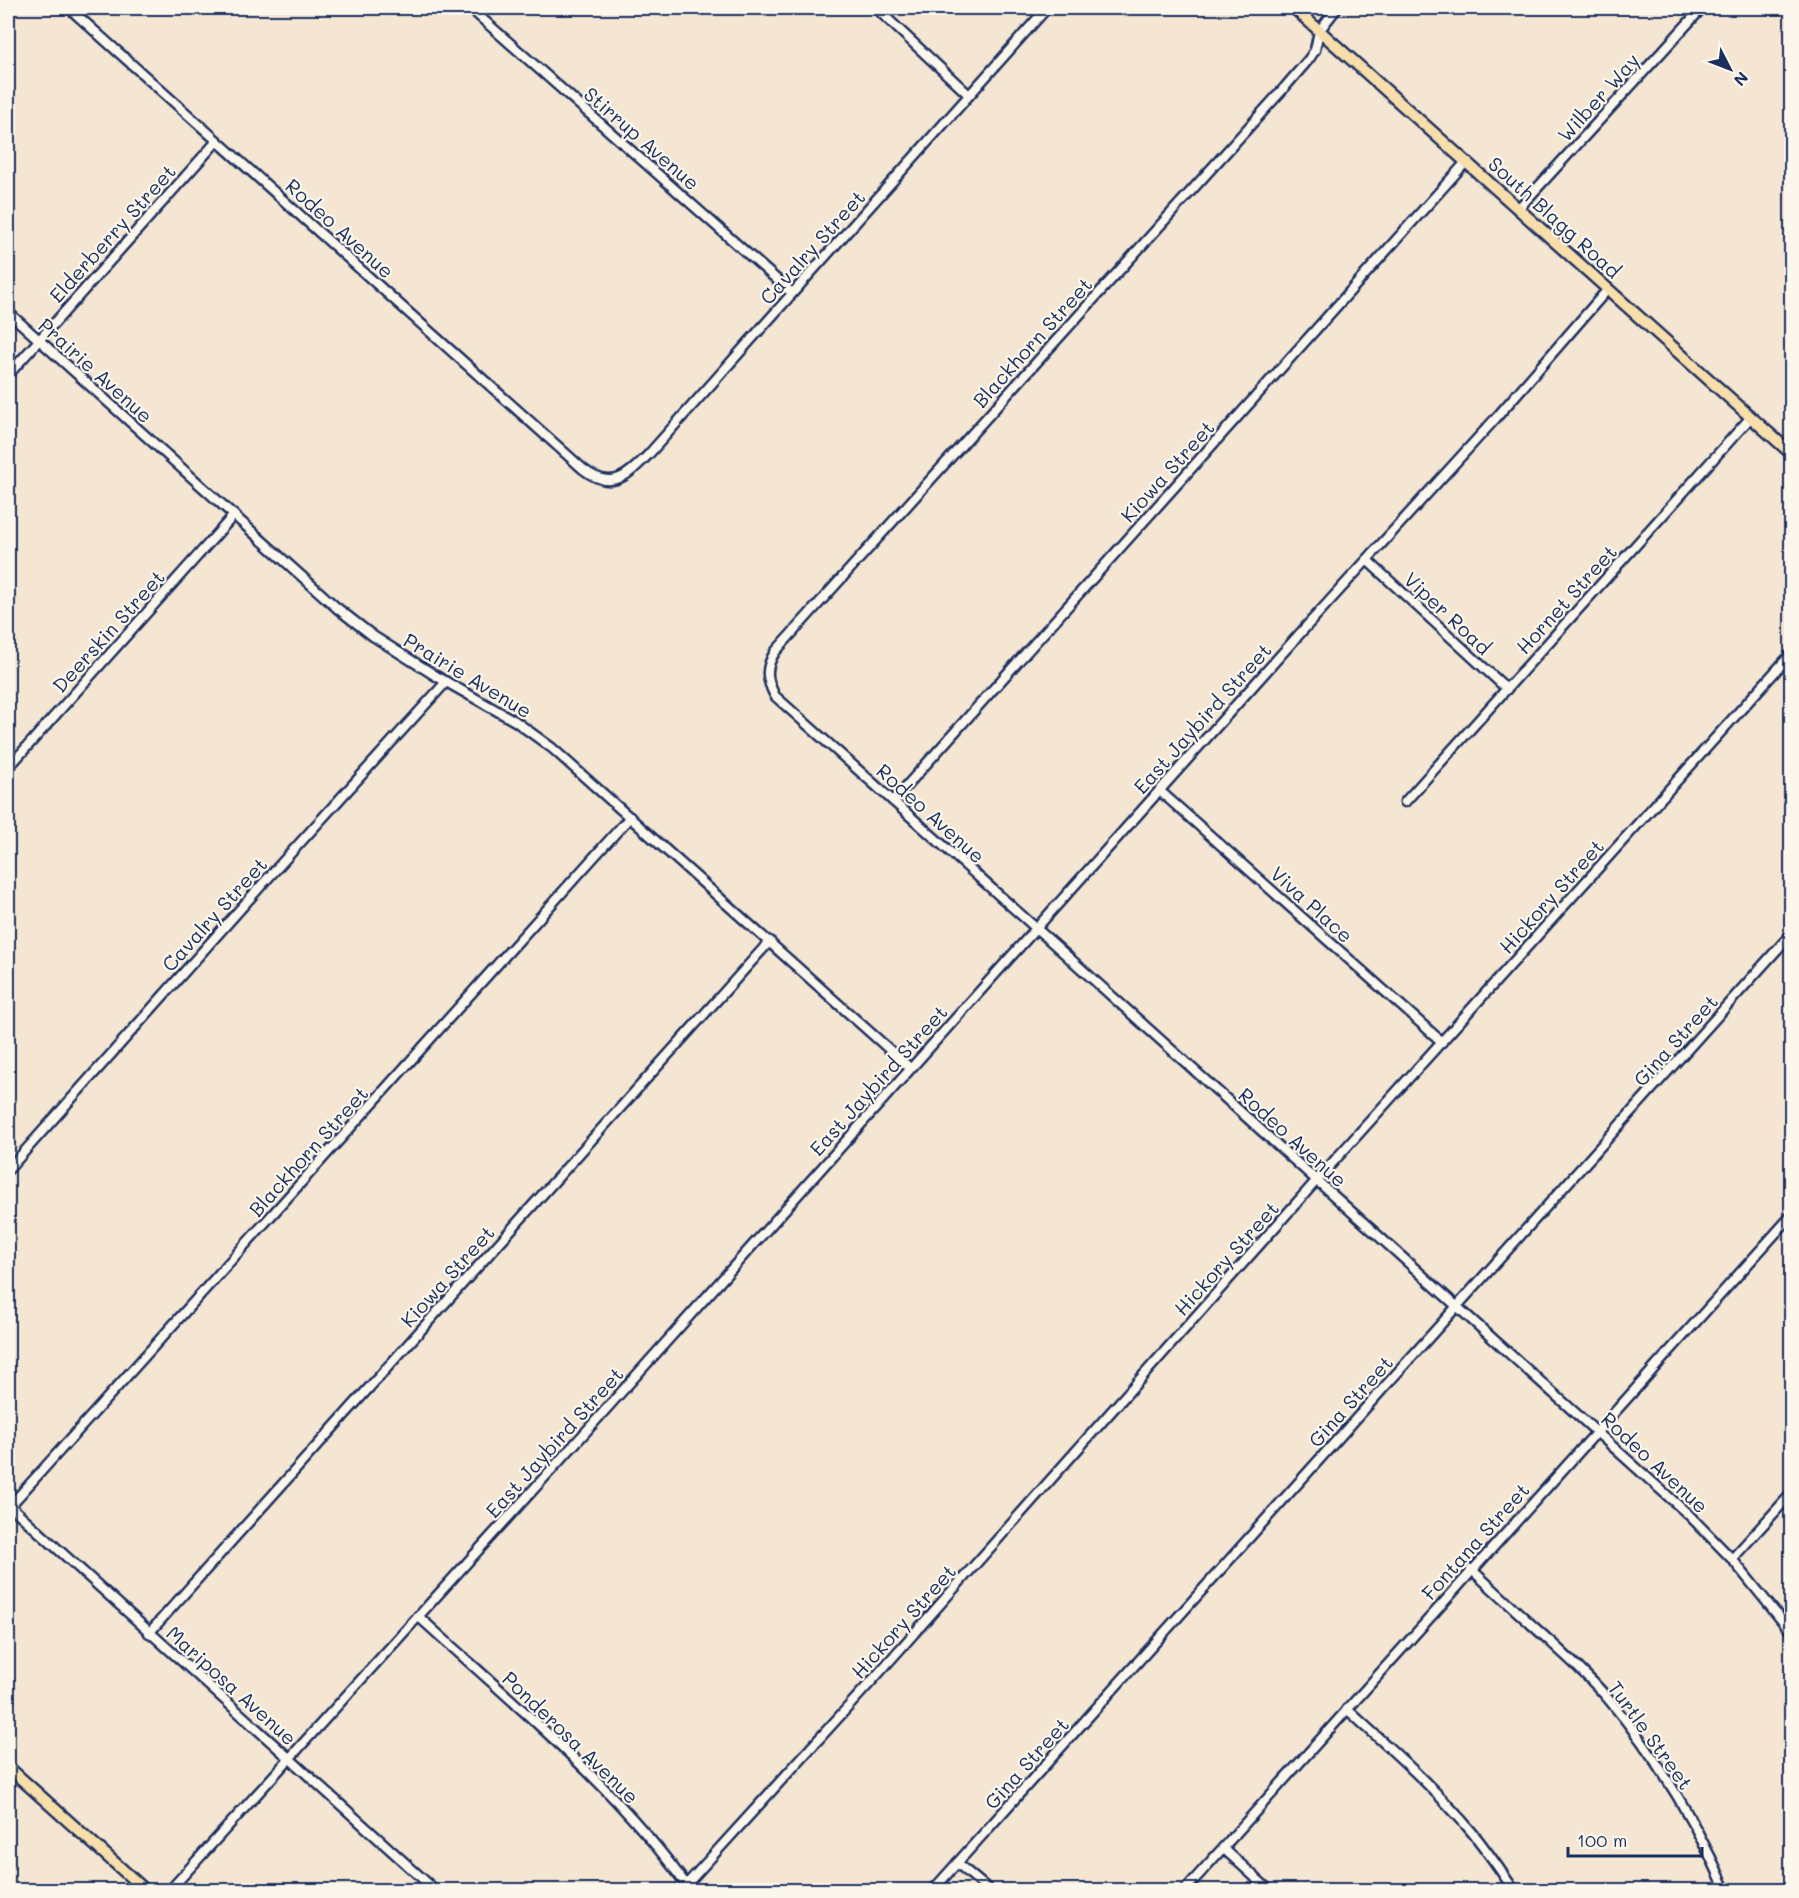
<svg xmlns="http://www.w3.org/2000/svg" width="1799" height="1898" viewBox="0 0 1799 1898" font-family="Mali,sans-serif">
<rect width="100%" height="100%" fill="#f4e6d2"/>
<filter id="ink" filterUnits="userSpaceOnUse"><feTurbulence type="fractalNoise" baseFrequency=".0167" numOctaves="2"/><feDisplacementMap in="SourceGraphic" scale="12" xChannelSelector="R" yChannelSelector="G"/><feConvolveMatrix kernelMatrix="1 2 1 2 8 2 1 2 1" color-interpolation-filters="sRGB"/></filter>
<g filter="url(#ink)">
<g fill="none" stroke-linecap="round" stroke-linejoin="round">
<defs>
<g id="minor">
<path d="M69 8 583 469C612 492 627 476 649 454L1047 8"/>
<polyline points="470,8 792,293"/>
<polyline points="876,8 969,95"/>
<path d="M1337 8 1319 31 1315 50 1309 59 1285 87 775 652C765 668 766 679 775 696L1055 945 1690 1516 1732 1559 1792 1633"/>
<polyline points="1518,209 1702,8"/>
<polyline points="8,312 337,608 373,636 436,676 515,721 552,748 910,1068"/>
<polyline points="8,375 217,141"/>
<polyline points="1367,560 1507,689"/>
<polyline points="8,768 234,515"/>
<polyline points="1160,791 1442,1042"/>
<polyline points="893,801 1466,162"/>
<polyline points="1405,802 1751,417"/>
<polyline points="8,1170 259,888 446,682"/>
<polyline points="8,1504 435,1890"/>
<polyline points="10,1506 630,817"/>
<polyline points="1732,1559 1792,1493"/>
<path d="M1471 1569C1498 1594 1525 1619 1552 1643 1571 1661 1593 1680 1610 1701 1657 1757 1696 1823 1726 1890"/>
<path d="M418 1616C513 1703 615 1785 690 1890"/>
<polyline points="149,1633 770,941"/>
<path d="M1347 1709C1389 1748 1433 1786 1471 1831 1487 1850 1500 1870 1514 1890"/>
<polyline points="1223,1848 1269,1890"/>
<polyline points="957,1863 989,1890"/>
<polyline points="686,1885 878,1674 1316,1181 1792,653"/>
<polyline points="170,1890 582,1436 1304,629 1496,418 1608,289"/>
<polyline points="933,1890 1792,933"/>
<polyline points="1185,1890 1792,1215"/>
</g>
<g id="major">
<polyline points="1294,8 1792,454"/>
<polyline points="8,1767 145,1890"/>
</g>
</defs>
<!-- minor casing -->
<use href="#minor" stroke="#1b2f5e" stroke-width="13"/>
<!-- major casing -->
<use href="#major" stroke="#1b2f5e" stroke-width="15"/>
<!-- minor -->
<use href="#minor" stroke="#fbf7ec" stroke-width="8"/>
<!-- major -->
<use href="#major" stroke="#f8deab" stroke-width="10"/>
</g>
</g>
<g text-anchor="middle" dominant-baseline="central" stroke-width="4.5" stroke-linejoin="round" paint-order="stroke">
<!-- street labels -->
<g font-size="20" fill="#1b2f5e" stroke="#fbf7ec">
<text transform="translate(1598 97) rotate(-48)">Wilber Way</text>
<text transform="translate(642 138) rotate(41)">Stirrup Avenue</text>
<text transform="translate(1555 217) rotate(42)">South Blagg Road</text>
<text transform="translate(340 228) rotate(42)">Rodeo Avenue</text>
<text transform="translate(112 233) rotate(-48)">Elderberry Street</text>
<text transform="translate(812 247) rotate(-48)">Cavalry Street</text>
<text transform="translate(1032 342) rotate(-48)">Blackhorn Street</text>
<text transform="translate(96 370) rotate(42)">Prairie Avenue</text>
<text transform="translate(1167 471) rotate(-48)">Kiowa Street</text>
<text transform="translate(1566 599) rotate(-48)">Hornet Street</text>
<text transform="translate(1448 613) rotate(43)">Viper Road</text>
<text transform="translate(108 631) rotate(-48)">Deerskin Street</text>
<text transform="translate(468 675) rotate(31)">Prairie Avenue</text>
<text transform="translate(1202 718) rotate(-48)">East Jaybird Street</text>
<text transform="translate(931 813) rotate(42)">Rodeo Avenue</text>
<text transform="translate(1551 896) rotate(-48)">Hickory Street</text>
<text transform="translate(1312 904) rotate(42)">Viva Place</text>
<text transform="translate(214 914) rotate(-48)">Cavalry Street</text>
<text transform="translate(1675 1040) rotate(-48)">Gina Street</text>
<text transform="translate(878 1080) rotate(-48)">East Jaybird Street</text>
<text transform="translate(1293 1137) rotate(42)">Rodeo Avenue</text>
<text transform="translate(308 1151) rotate(-48)">Blackhorn Street</text>
<text transform="translate(1226 1258) rotate(-48)">Hickory Street</text>
<text transform="translate(447 1276) rotate(-48)">Kiowa Street</text>
<text transform="translate(1350 1401) rotate(-48)">Gina Street</text>
<text transform="translate(554 1442) rotate(-48)">East Jaybird Street</text>
<text transform="translate(1655 1462) rotate(43)">Rodeo Avenue</text>
<text transform="translate(1475 1541) rotate(-48)">Fontana Street</text>
<text transform="translate(903 1621) rotate(-48)">Hickory Street</text>
<text transform="translate(232 1685) rotate(42)">Mariposa Avenue</text>
<text transform="translate(1651 1735) rotate(54)">Turtle Street</text>
<text transform="translate(571 1737) rotate(44)">Ponderosa Avenue</text>
<text transform="translate(1026 1763) rotate(-48)">Gina Street</text>
</g>
</g>
<!-- margin -->
<rect width="1799" height="1898" fill="none" stroke="#fbf7ec" stroke-width="30"/>
<rect x="15" y="15" width="1769" height="1868" fill="none" stroke="#1b2f5e" stroke-width="2" filter="url(#ink)"/>
<!-- north arrow -->
<g transform="translate(1730 69) rotate(132)" stroke="#fbf7ec" stroke-width="4.5" paint-order="stroke">
<path d="M0-4.5L10 22L0 15L-10 22Z" fill="#1b2f5e"/>
<text y="-9" font-size="16" font-weight="bold" text-anchor="middle" fill="#1b2f5e">N</text>
</g>
<!-- scale -->
<path d="M1568 1847v9h134v-9" fill="none" stroke="#1b2f5e" stroke-width="3"/>
<text x="1577" y="1847" font-size="18" fill="#1b2f5e" stroke="#fbf7ec" stroke-width="4.5" paint-order="stroke">100 m</text>
</svg>
